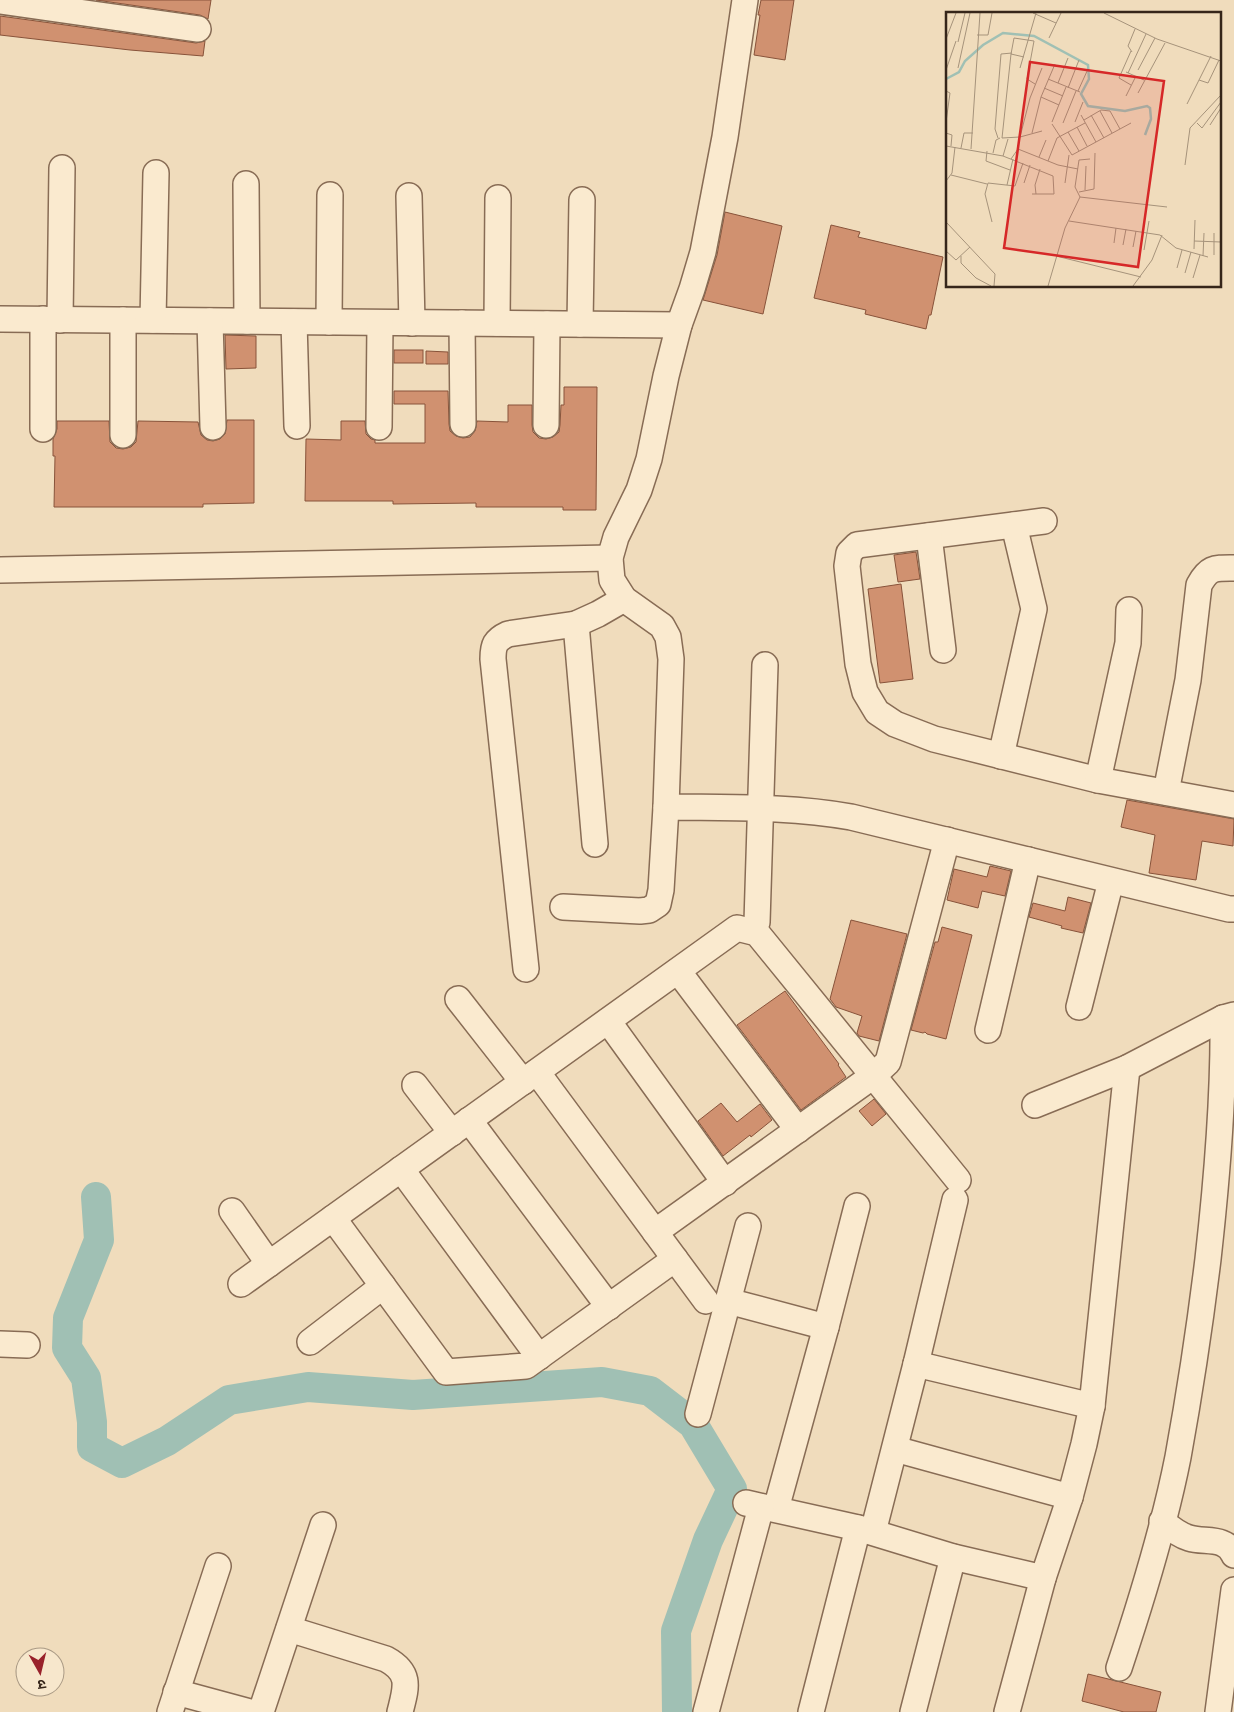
<svg xmlns="http://www.w3.org/2000/svg" width="1234" height="1712" viewBox="0 0 1234 1712" font-family="Lora,'Noto Sans Devanagari',serif">
<rect width="100%" height="100%" fill="#f0dcbc"/>
<g fill="none" stroke-linecap="round" stroke-linejoin="round">
<!-- river -->
<polyline stroke="#a0c0b4" stroke-width="30" points="96,1197 99,1240 68,1318 67,1348 86,1378 92,1422 92,1447 122,1463 167,1441 229,1400 308,1387 413,1395 602,1382 650,1391 693,1424 732,1489 708,1540 676,1631 677,1712"/>
</g>
<!-- building -->
<g fill="#d09170" stroke="#88533a">
<polygon points="96,0 211,0 208,19 200,15"/>
<polygon points="761,0 794,0 785,60 754,55 760,15 758,15"/>
<polygon points="0,16 196,43 205,41 203,56 130,50 0,35"/>
<polygon points="725,212 782,226 763,314 703,300 717,255"/>
<polygon points="831,225 860,232 858,237 943,257 931,315 929,315 926,329 865,314 866,310 814,298"/>
<polygon points="225,335 256,336 256,368 226,369"/>
<rect x="394" y="350" width="29" height="13"/>
<polygon points="426,351 448,352 448,364 426,364"/>
<polygon points="564,387 597,387 596,510 563,510 563,507 476,507 476,503 393,504 393,501 305,501 306,439 341,440 341,421 365,421 366,434 371,439 375,440 375,443 425,443 425,404 394,404 394,391 448,391 449,424 450,431 456,436 463,438 470,437 475,431 477,421 508,422 508,405 532,405 532,425 533,432 539,438 546,439 553,437 559,432 560,425 561,405 564,405"/>
<polygon points="227,420 254,420 254,503 203,504 203,507 54,507 55,456 53,456 53,439 57,429 57,421 109,421 110,442 116,448 123,449 131,447 136,442 138,421 198,422 201,435 207,440 213,441 220,439 225,434"/>
<polygon points="916,552 920,579 898,582 894,555"/>
<polygon points="901,584 913,679 880,683 868,589"/>
<polygon points="1127,800 1234,819 1233,846 1202,841 1196,880 1149,873 1155,835 1121,827"/>
<polygon points="990,866 1011,871 1005,896 982,891 978,908 947,900 954,869 987,877"/>
<polygon points="1068,897 1091,903 1083,933 1061,928 1062,926 1029,917 1033,903 1065,911"/>
<polygon points="851,920 907,934 879,1041 859,1036 857,1033 862,1016 836,1007 830,999"/>
<polygon points="942,927 972,935 946,1039 927,1034 925,1032 923,1033 911,1030 935,942 938,942"/>
<polygon points="785,991 839,1064 838,1065 846,1077 801,1110 737,1025"/>
<polygon points="874,1099 886,1114 872,1126 859,1111"/>
<polygon points="721,1103 737,1122 760,1104 772,1120 751,1137 750,1135 723,1156 698,1121"/>
<polygon points="1088,1674 1161,1692 1156,1712 1124,1712 1082,1701"/>
</g>
<g fill="none" stroke-linecap="round" stroke-linejoin="round">
<defs>
<g id="minor">
<polyline points="0,1 198,29"/>
<polyline points="246,184 247,321"/>
<polyline points="409,196 412,323"/>
<polyline points="0,319 679,325"/>
<polyline points="43,319 43,429"/>
<polyline points="60,320 62,168"/>
<polyline points="123,320 123,435"/>
<polyline points="153,320 156,173"/>
<polyline points="210,321 213,427"/>
<polyline points="294,322 297,426"/>
<polyline points="329,322 330,195"/>
<polyline points="462,323 463,424"/>
<polyline points="497,323 498,198"/>
<polyline points="580,324 582,200"/>
<polyline points="546,425 547,324"/>
<polyline points="379,427 380,323"/>
<polyline points="1044,521 857,545 849,553 847,566 858,664 865,692 877,712 895,724 934,739 1098,780 1234,805"/>
<polyline points="929,536 943,650"/>
<polyline points="0,570 610,558"/>
<polyline points="576,624 595,844"/>
<polyline points="1001,756 1034,609 1014,525"/>
<polyline points="1098,780 1128,643 1129,610"/>
<path d="M1166 792 1188 680 1199 585C1209 567 1214 568 1234 568"/>
<path d="M666 807C728 808 790 806 851 817L1229 909H1234"/>
<polyline points="563,907 640,911 649,910 658,904 661,890 666,807 671,659 668,637 662,626 624,599 612,580 610,558 616,537 639,490 649,459 666,376 679,325 692,289 703,252 725,137 745,0"/>
<polyline points="757,922 765,665"/>
<path d="M526 969 493 659C493 645 495 640 508 634L576 624 598 614 624 599"/>
<polyline points="678,971 798,1130"/>
<polyline points="458,999 523,1082"/>
<polyline points="1079,1007 1111,881"/>
<polyline points="608,1021 725,1183"/>
<polyline points="988,1030 1028,860"/>
<polyline points="537,1072 706,1301"/>
<polyline points="415,1085 452,1133"/>
<polyline points="1035,1105 1127,1068 1223,1018 1234,1015"/>
<polyline points="469,1120 609,1307"/>
<polyline points="401,1169 539,1357"/>
<polyline points="232,1211 269,1264"/>
<polyline points="333,1218 446,1372 526,1366 675,1259"/>
<polyline points="655,1232 873,1076 888,1062 947,840"/>
<polyline points="241,1284 737,928 757,933 958,1180"/>
<polyline points="728,1301 826,1327"/>
<polyline points="310,1342 383,1286"/>
<polyline points="0,1344 27,1345"/>
<polyline points="916,1364 1092,1406"/>
<polyline points="698,1414 748,1226"/>
<polyline points="895,1449 1070,1497"/>
<polyline points="746,1503 858,1528 953,1557 1043,1578"/>
<polyline points="776,1509 826,1327 857,1206"/>
<path d="M1162 1521C1170 1528 1179 1535 1189 1538 1205 1543 1226 1536 1234 1555"/>
<polyline points="873,1532 916,1364 955,1200"/>
<path d="M289 1629 386 1659C412 1673 406 1688 400 1712"/>
<path d="M1119 1668C1142 1599 1164 1528 1178 1457 1190 1391 1200 1325 1208 1259 1217 1179 1224 1099 1223 1018"/>
<polyline points="176,1692 250,1712"/>
<polyline points="170,1712 218,1566"/>
<polyline points="261,1712 323,1525"/>
<polyline points="706,1712 761,1507"/>
<polyline points="811,1712 858,1528"/>
<polyline points="913,1712 953,1557"/>
<polyline points="1007,1712 1043,1578 1070,1497 1084,1444 1092,1406 1127,1068"/>
<polyline points="1218,1712 1234,1590"/>
</g>
</defs>
<!-- minor casing -->
<use href="#minor" stroke="#886c55" stroke-width="28"/>
<!-- minor -->
<use href="#minor" stroke="#faeacf" stroke-width="25"/>
</g>
<!-- overview -->
<g transform="translate(946 12)">
<rect width="275" height="275" fill="#f0dcbc"/>
<path fill="none" stroke="#a0c0b4" stroke-width="2.5" d="M0 67 13 60 19 49 37 33 57 21 88 24 142 53 143 67 135 82 142 94 179 99 201 94 204 96 205 107 199 123"/>
<path fill="none" stroke="#a6937b" stroke-width="1" d="M87 1 110 11M158 1 211 27 275 49M31 23H42L46 1M103 26 115 1M0 27 10 1M12 30 19 1M185 39 173 66 185 73M186 40 182 34 189 17M65 42 68 26 88 29 81 67 89 72M78 45 65 42 56 126 74 125 96 119M12 56 24 1M74 56 90 1M0 58 10 29M192 58 209 26M180 60 198 68M182 61 200 22M102 67 134 80M253 68 262 71 273 48M112 71 122 46M98 76 117 84M122 76 133 48M0 79 4 81 0 110M132 79 142 57M192 81 219 31M180 84 190 64M95 85 113 93M241 92 265 44M154 99 166 121M135 103 150 130M145 103 158 126M138 108 155 98 164 99 174 117M106 110 120 75M129 110 137 90M117 111 130 79M251 111 256 116 275 90M106 112 126 143 185 111M264 113 275 96M131 115 141 134M122 120 133 139M0 121 6 123 5 134M86 121 95 85 109 52M74 125 84 86 96 56M52 126 49 117 55 42 66 41M0 134 57 144 62 127M15 136 18 121H27M25 137 34 1M41 139 40 149 64 158M47 141 50 128 54 126M57 144 107 164 108 182H86M93 145 100 128M65 147 72 137 112 153 132 157M102 149 111 126 139 111M239 153 244 116 275 83M5 163 41 172M0 169 6 161 9 135M78 171 84 153M119 171 123 143M61 173 67 147M139 178 140 154M133 180 148 177 149 141M90 182 89 173 94 157M134 185 221 195M123 209 214 223 230 236 262 245M46 210 39 182 42 171 69 174 77 151M1 211 49 262 48 274M248 229 275 230M168 231 170 216M177 233 180 217M187 235 190 219M248 237 249 208M198 238 203 209M0 239 10 248 24 235M268 243V221M15 244V251L30 266 45 274M110 244 195 265M257 244 258 221M231 256 236 238M239 261 245 240M247 266 254 243M102 274 119 216 134 185 129 175 133 148 144 147M187 274 206 248 216 223"/>
<path fill="#d62828" fill-opacity="0.15" stroke="#d62828" stroke-width="2.5" d="M84 50 218 69 192 255 58 236Z"/>
<rect width="275" height="275" fill="none" stroke="#36261a" stroke-width="2.5"/>
</g>
<!-- north arrow -->
<g transform="translate(40 1672) rotate(172)"><circle r="24" fill="#f7e7cc" stroke="#aa9a85"/>
<path d="M0-4L9 19L0 12L-9 19Z" fill="#99222b"/>
<text y="-8" font-size="14" font-weight="bold" text-anchor="middle" fill="#36261a">उ</text>
</g>
</svg>
